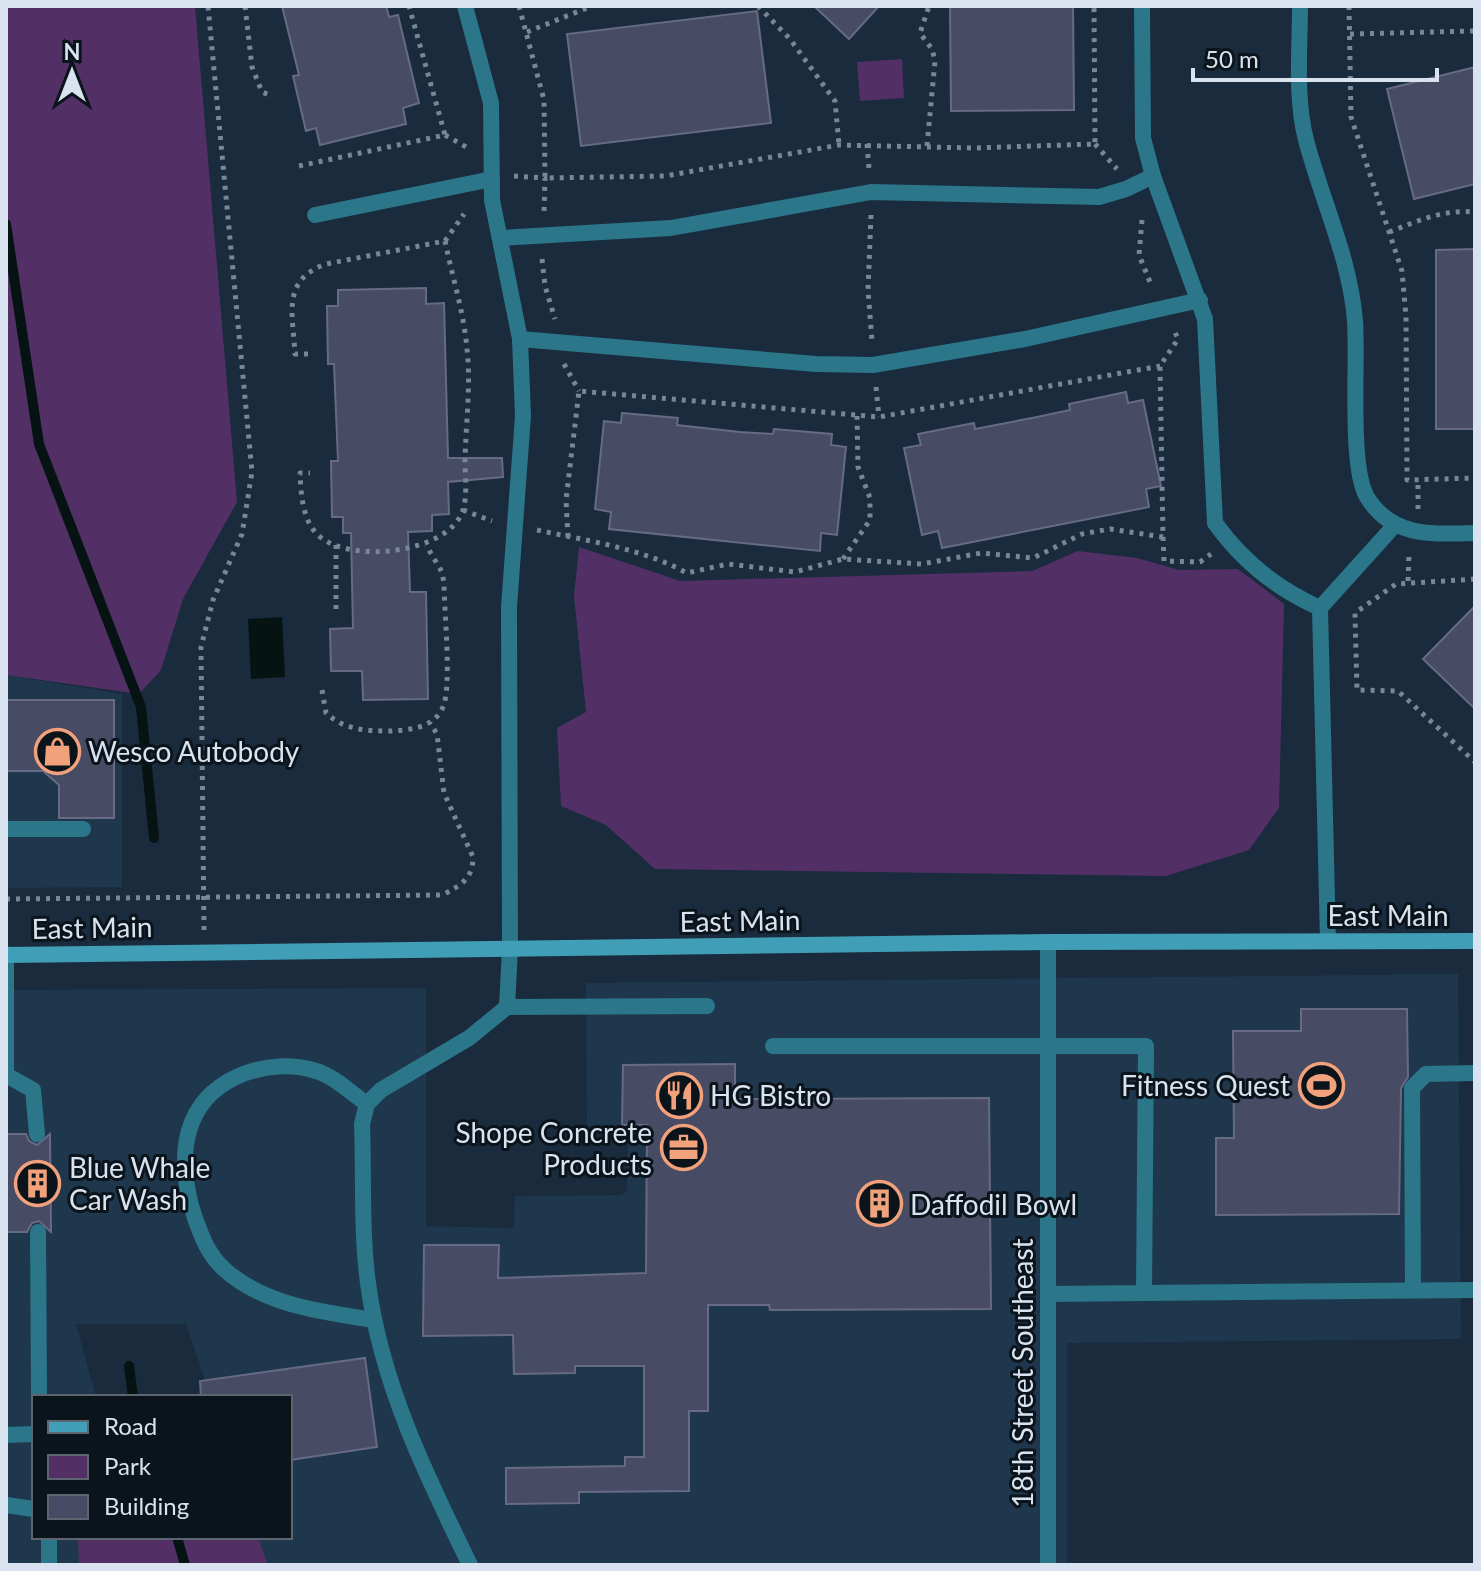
<svg xmlns="http://www.w3.org/2000/svg" width="1481" height="1571" viewBox="0 0 1481 1571" font-family="Lato,sans-serif">
<rect width="100%" height="100%" fill="#192b3d"/>
<!-- built -->
<g fill="#1e374d">
<polygon points="6,675 122,694 122,887 6,888"/>
<polygon points="1458,974 1461,1339 1067,1343 1067,1565 268,1565 258,1537 290,1537 290,1397 211,1397 186,1324 76,1324 96,1397 34,1397 34,1537 133,1537 141,1565 6,1565 6,990 426,988 426,1226 514,1228 515,1196 621,1195 627,1190 628,1126 587,1126 586,983"/>
</g>
<!-- green -->
<g fill="#523066">
<polygon points="6,6 195,6 237,502 183,599 161,670 139,694 6,675"/>
<polygon points="902,59 904,98 860,101 857,62"/>
<polygon points="579,547 680,581 1032,571 1078,551 1137,558 1179,570 1238,569 1284,604 1279,808 1249,850 1166,876 655,869 606,825 561,806 557,728 586,712 574,596"/>
<polygon points="78,1537 258,1537 268,1565 79,1565"/>
</g>
<!-- water -->
<polygon fill="#051412" points="282,617 285,677 251,679 248,619"/>
<g fill="none" stroke-linecap="round" stroke-linejoin="round">
<!-- stream -->
<g stroke="#051412" stroke-width="10">
<polyline points="6,224 39,444 141,707 154,838"/>
<polyline points="129,1366 133,1397"/>
<polyline points="177,1537 185,1565"/>
</g>
</g>
<!-- building -->
<g fill="#484b64" stroke="#676a85" stroke-width="2">
<polygon points="282,6 386,6 389,17 398,15 419,103 403,108 406,124 320,145 316,128 306,131 293,76 299,75"/>
<polygon points="814,6 879,6 849,39"/>
<polygon points="950,6 1073,6 1074,110 951,111"/>
<polygon points="757,11 771,123 581,146 567,34"/>
<polygon points="1475,67 1475,184 1414,199 1387,89"/>
<polygon points="1475,249 1475,429 1436,429 1436,250"/>
<polygon points="426,288 426,304 444,303 448,458 502,458 503,477 448,482 449,514 432,515 432,531 408,532 410,592 426,592 428,699 363,700 362,671 331,671 330,629 353,628 351,533 343,533 343,517 332,517 331,461 338,461 334,364 328,364 327,306 338,306 338,290"/>
<polygon points="1126,392 1128,403 1143,400 1161,486 1146,489 1149,507 942,548 938,531 922,535 904,448 921,445 918,434 974,423 975,429 1037,417 1070,410 1069,404"/>
<polygon points="622,413 678,418 677,425 740,432 773,434 774,429 832,434 831,445 846,447 837,535 821,533 820,551 609,529 611,512 595,509 604,421 621,423"/>
<polygon points="1475,606 1475,709 1423,659"/>
<polygon points="6,700 114,700 114,818 59,818 59,785 43,771 6,771"/>
<polygon points="1301,1009 1407,1009 1408,1077 1401,1088 1399,1214 1216,1215 1216,1138 1234,1138 1233,1031 1301,1031"/>
<polygon points="735,1064 735,1099 989,1098 991,1309 770,1310 769,1305 708,1305 708,1411 689,1411 689,1491 579,1492 579,1503 506,1504 506,1468 625,1466 625,1457 644,1457 644,1366 575,1366 575,1373 514,1374 513,1335 423,1336 424,1245 499,1245 498,1278 646,1273 647,1125 622,1125 623,1065"/>
<polygon points="6,1134 26,1134 29,1141 37,1145 50,1134 51,1232 39,1221 32,1223 27,1232 6,1232"/>
<polygon points="365,1358 377,1447 290,1460 290,1397 201,1397 200,1381"/>
</g>
<g fill="none" stroke-linecap="round" stroke-linejoin="round">
<!-- path -->
<g stroke="#788695" stroke-width="5" stroke-dasharray="4 6" stroke-linecap="butt">
<polyline points="245,6 252,67 262,92 272,96"/>
<polyline points="519,6 544,100 545,178 665,176 839,145 974,148 1095,144 1094,6"/>
<polyline points="758,6 790,39 835,101 839,145"/>
<polyline points="1349,6 1351,117 1402,271 1406,317 1407,480 1475,478"/>
<polyline points="527,32 592,6"/>
<polyline points="1350,34 1475,31"/>
<polyline points="445,135 468,148"/>
<polyline points="867,144 869,169"/>
<polyline points="1095,144 1117,169"/>
<polyline points="927,146 935,61 932,49 920,33 929,6"/>
<polyline points="299,166 445,135 409,6"/>
<polyline points="514,176 545,178 544,213"/>
<polyline points="871,215 868,290 872,341"/>
<polyline points="1142,220 1139,255 1152,287"/>
<path d="M1389 232C1418 221 1443 209 1475 212"/>
<polyline points="445,241 464,214"/>
<polyline points="542,259 545,286 555,319"/>
<path d="M308 354H295C293 314 281 280 326 264L445 241C452 276 464 313 467 349 471 384 466 423 465 459 465 475 468 498 462 513 444 555 343 565 315 532 302 516 301 493 300 473H310"/>
<polyline points="564,364 579,391"/>
<polyline points="876,387 879,417"/>
<polyline points="1418,509 1418,480"/>
<polyline points="463,510 492,521"/>
<path d="M537 530C588 541 641 548 687 573L728 564 795 572 843 559 922 564 981 553 1033 558 1082 534 1110 529 1163 537 1160 366 1178 339 1173 328"/>
<polyline points="568,537 566,500 579,391 879,417 1160,366"/>
<polyline points="1163,537 1164,561 1200,562 1211,554"/>
<polyline points="336,545 336,614"/>
<polyline points="843,559 870,520 870,498 858,467 857,416"/>
<polyline points="1475,579 1396,584 1355,613 1357,690 1398,691 1475,762"/>
<polyline points="1408,581 1409,554"/>
<path d="M322 690 326 713C344 730 366 731 390 731 410 730 434 728 443 707 452 687 444 609 444 583L442 572 426 545"/>
<path d="M6 899 442 895C460 886 473 879 473 857L444 793 437 734 430 723"/>
<polyline points="204,930 201,647 213,600 242,534 252,472 208,6"/>
</g>
<!-- service -->
<g stroke="#2b7689" stroke-width="16">
<polyline points="6,829 83,829"/>
<polyline points="6,954 6,1076"/>
<polyline points="507,1007 707,1006"/>
<polyline points="773,1046 1146,1046 1144,1293 1048,1294"/>
<polyline points="8,1076 33,1090 37,1134"/>
<path d="M367 1104C352 1094 334 1076 316 1071 271 1057 211 1075 192 1122 180 1151 185 1190 195 1218 202 1238 209 1256 225 1270 266 1306 323 1312 374 1320"/>
<polyline points="38,1232 39,1397"/>
<polyline points="1413,1290 1412,1088 1426,1074 1475,1073"/>
<polyline points="1144,1293 1475,1290"/>
<polyline points="6,1435 34,1434"/>
<polyline points="6,1505 34,1509"/>
<polyline points="49,1537 49,1565"/>
<path d="M470 1565C426 1475 381 1383 368 1283 361 1231 364 1177 362 1124L367 1104 381 1090 469 1038 507 1007 510 949"/>
</g>
<!-- minor -->
<g stroke="#2b7689" stroke-width="16">
<polyline points="465,6 491,103 492,200 520,339 523,416 509,607 510,949"/>
<path d="M1142 6 1143 138 1153 176 1205 319 1215 523C1243 562 1277 589 1320 608"/>
<path d="M1300 6C1300 49 1295 98 1306 140 1322 201 1350 258 1355 321 1358 362 1349 467 1367 497 1392 538 1433 534 1475 533"/>
<polyline points="315,215 492,179"/>
<polyline points="501,238 671,228 871,192 1099,197 1126,189 1153,176"/>
<polyline points="520,339 816,364 873,365 1025,339 1200,300"/>
<polyline points="1328,941 1320,608 1394,526"/>
<polyline points="1048,1565 1048,942"/>
</g>
<!-- secondary -->
<polyline stroke="#409eb6" stroke-width="16" points="6,955 1048,942 1475,941"/>
</g>
<!-- icons -->
<defs>
<symbol id="shop-ring" viewBox="-11 -11 22 22"><circle r="9.5" fill="#0b131b" stroke="#f1a17b" stroke-width="1.5"/><path d="M-5-2.5h2.3a2.7 3.5 0 0 1 5.4 0H5L5.5 6h-11ZM-1.5-2.5h3a1.5 2.3 0 0 0-3 0Z" fill="#f1a17b"/></symbol>
<symbol id="stadium-ring" viewBox="-11 -11 22 22"><circle r="9.5" fill="#0b131b" stroke="#f1a17b" stroke-width="1.5"/><path d="M0-5a6.5 5 0 1 0 0 10a6.5 5 0 1 0 0-10ZM-3.5-1.8h7v3.6h-7Z" fill="#f1a17b"/></symbol>
<symbol id="restaurant-ring" viewBox="-11 -11 22 22"><circle r="9.5" fill="#0b131b" stroke="#f1a17b" stroke-width="1.5"/><path d="M-5-6h1v4h1v-4h1v4h1v-4h1v5L-1.5 .5V6h-2V.5L-5-1ZM5-6V6H3V1.5H1.5Q1.5-4 5-6Z" fill="#f1a17b"/></symbol>
<symbol id="office-ring" viewBox="-11 -11 22 22"><circle r="9.5" fill="#0b131b" stroke="#f1a17b" stroke-width="1.5"/><path d="M-6-3h4V-5.5h4V-3h4V5H-6ZM-1-4.5V-3h2v-1.5ZM-6 0V1H6V0Z" fill="#f1a17b"/></symbol>
<symbol id="building-ring" viewBox="-11 -11 22 22"><circle r="9.5" fill="#0b131b" stroke="#f1a17b" stroke-width="1.5"/><path d="M-4-6H4V6H1V3H-1V6H-4ZM-2.5-4.3h1.7v1.8h-1.7ZM.8-4.3h1.7v1.8H.8ZM-2.5-1h1.7V.8h-1.7ZM.8-1h1.7V.8H.8Z" fill="#f1a17b"/></symbol>
</defs>
<g fill-rule="evenodd">
<use href="#shop-ring" x="32" y="726" width="51" height="51"/>
<use href="#stadium-ring" x="1296" y="1060" width="51" height="51"/>
<use href="#restaurant-ring" x="654" y="1070" width="51" height="51"/>
<use href="#office-ring" x="658" y="1122" width="51" height="51"/>
<use href="#building-ring" x="12" y="1158" width="51" height="51"/>
<use href="#building-ring" x="854" y="1178" width="51" height="51"/>
</g>
<g text-anchor="middle" dominant-baseline="central" stroke-width="6" stroke-linejoin="round" paint-order="stroke">
<!-- poi labels -->
<g font-size="28" fill="#d8e3ef" stroke="#0b131b" text-anchor="start">
<text x="88" y="751">Wesco Autobody</text>
<text x="1290" y="1085" text-anchor="end">Fitness Quest</text>
<text x="710" y="1095">HG Bistro</text>
<text x="652" y="1132" text-anchor="end">Shope Concrete<tspan x="652" dy="32">Products</tspan></text>
<text x="69" y="1167">Blue Whale<tspan x="69" dy="32">Car Wash</tspan></text>
<text x="910" y="1204">Daffodil Bowl</text>
</g>
<!-- street labels -->
<g font-size="28" fill="#d8e3ef" stroke="#0b131b">
<text x="1388" y="915">East Main</text>
<text transform="translate(740 920) rotate(-1)">East Main</text>
<text transform="translate(92 927) rotate(-1)">East Main</text>
<text transform="translate(1022 1373) rotate(-90)">18th Street Southeast</text>
</g>
</g>
<!-- border -->
<rect width="1481" height="1571" fill="none" stroke="#d8e3ef" stroke-width="16"/>
<!-- legend -->
<rect x="32" y="1395" width="260" height="144" fill="#0b131b" stroke="#5d6670" stroke-width="2"/>
<rect x="48" y="1421" width="40" height="12" fill="#409eb6" stroke="#5d6670" stroke-width="2"/>
<text x="104" y="1435" font-size="24" fill="#d8e3ef">Road</text>
<rect x="48" y="1455" width="40" height="24" fill="#523066" stroke="#5d6670" stroke-width="2"/>
<text x="104" y="1475" font-size="24" fill="#d8e3ef">Park</text>
<rect x="48" y="1495" width="40" height="24" fill="#484b64" stroke="#5d6670" stroke-width="2"/>
<text x="104" y="1515" font-size="24" fill="#d8e3ef">Building</text>
<!-- north arrow -->
<g transform="translate(72 72)" stroke="#0b131b" stroke-width="6" paint-order="stroke">
<path d="M0-6L14 30L0 20L-14 30Z" fill="#d8e3ef"/>
<text y="-12" font-size="22" font-weight="bold" text-anchor="middle" fill="#d8e3ef">N</text>
</g>
<!-- scale -->
<path d="M1193 68v12h244v-12" fill="none" stroke="#d8e3ef" stroke-width="4"/>
<text x="1205" y="68" font-size="24" fill="#d8e3ef" stroke="#0b131b" stroke-width="6" paint-order="stroke">50 m</text>
</svg>
